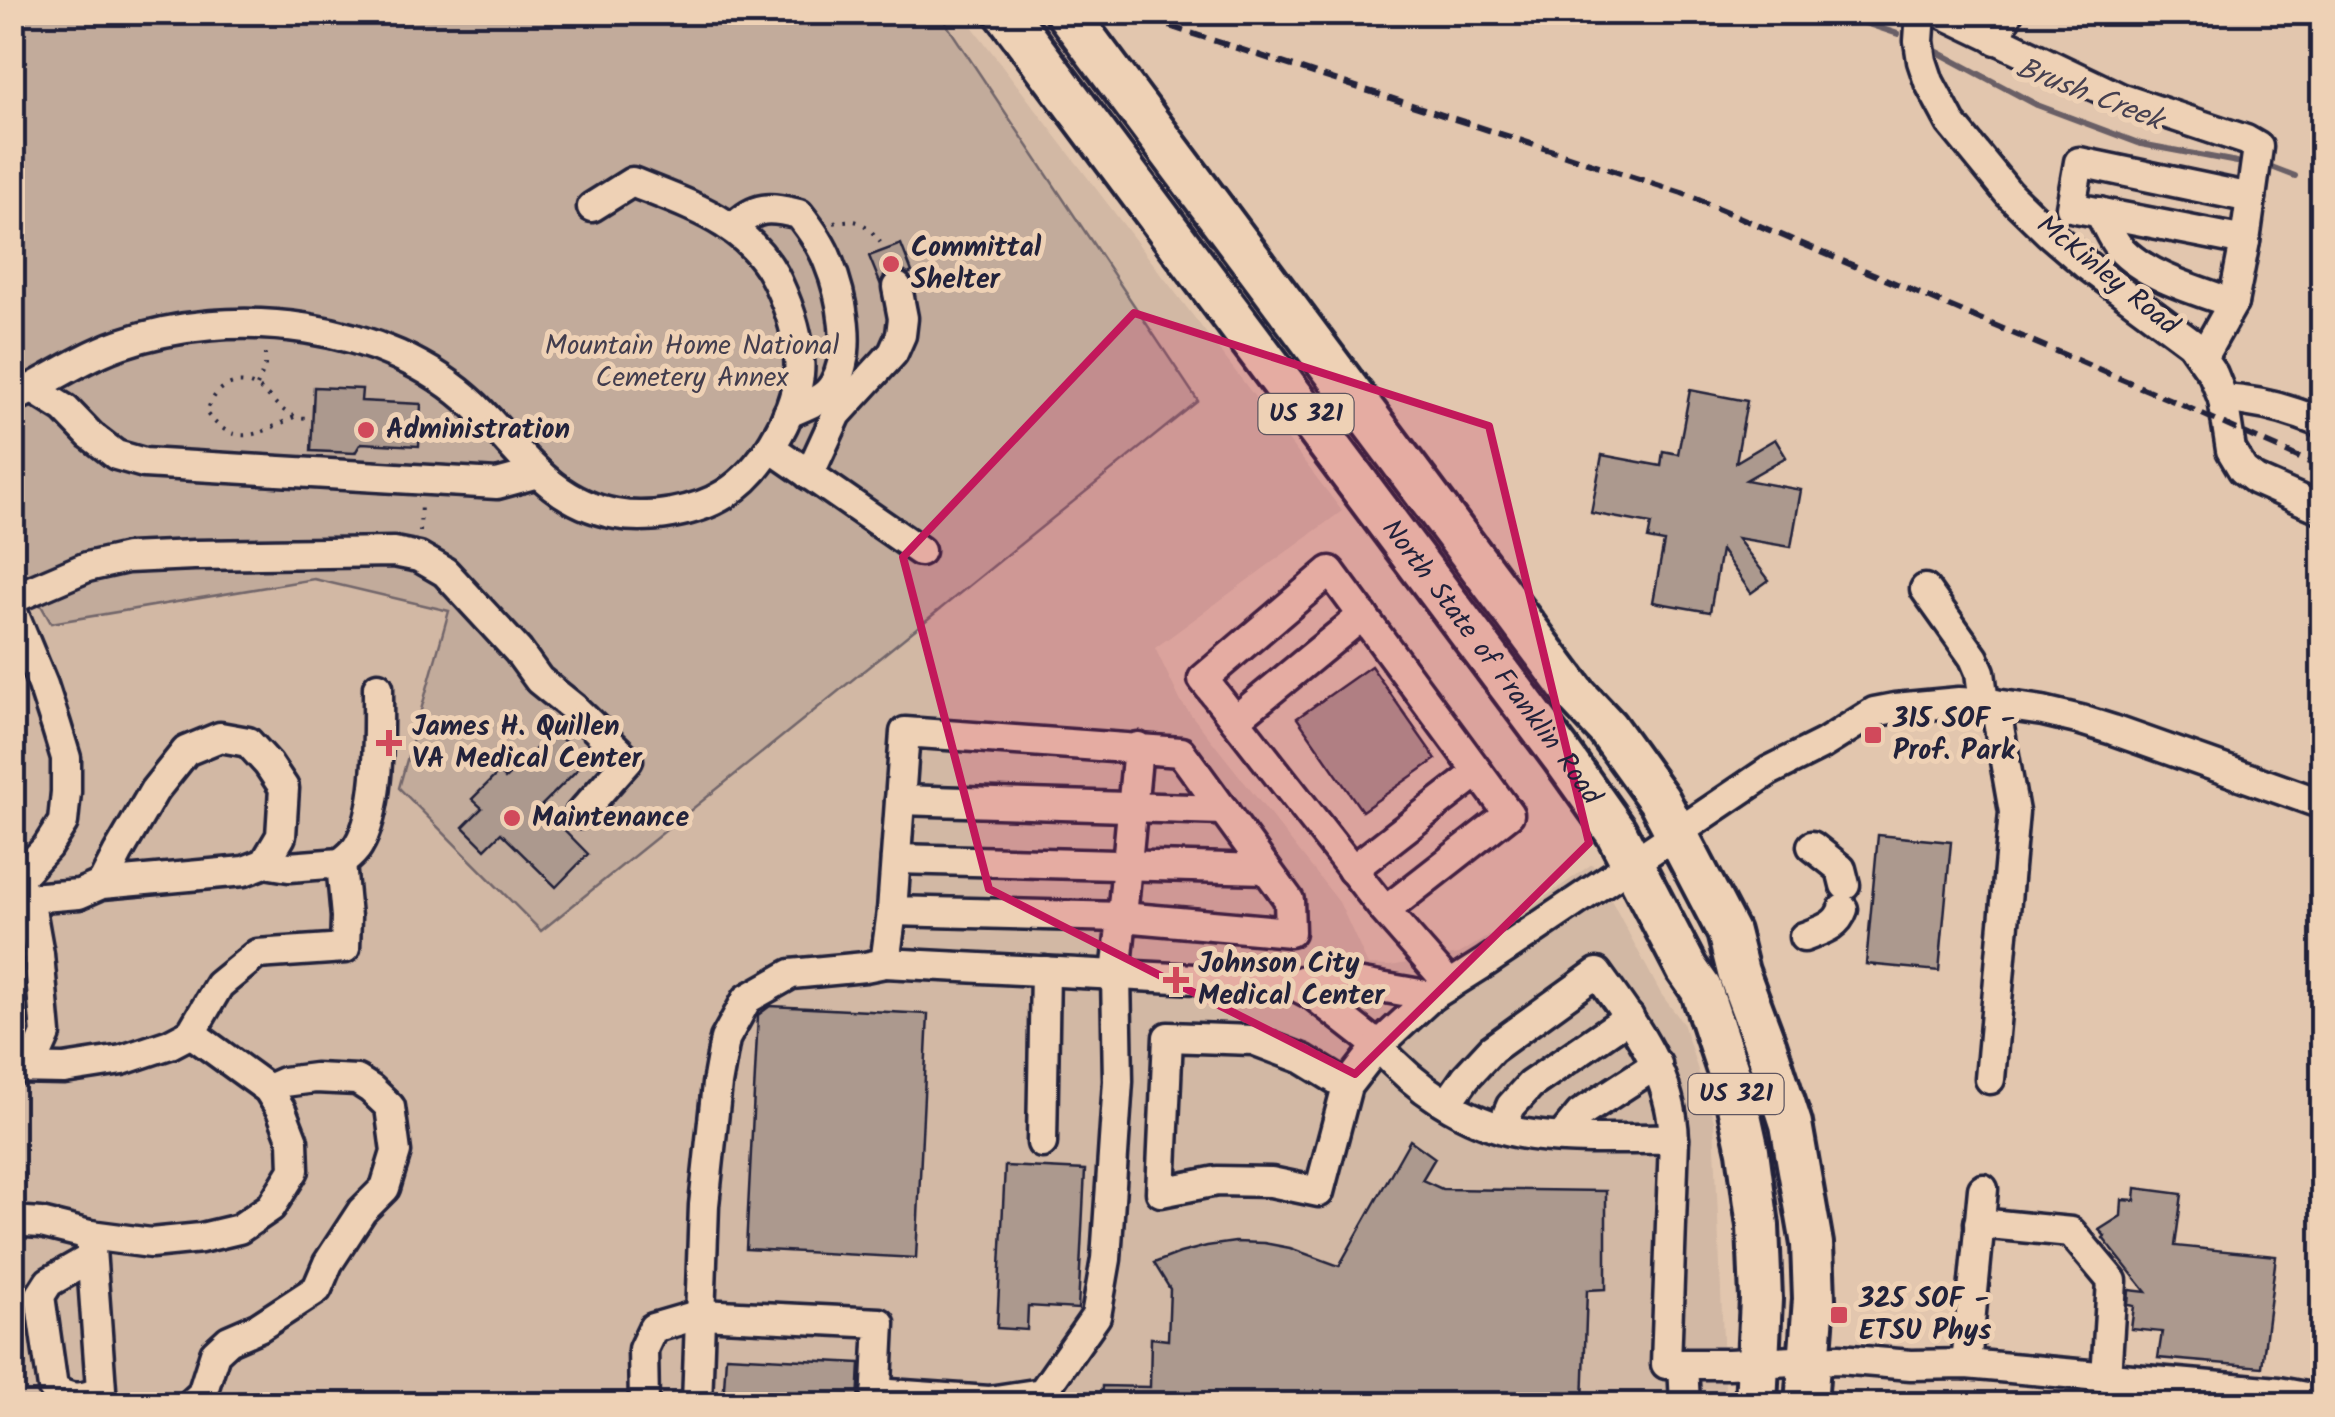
<svg xmlns="http://www.w3.org/2000/svg" width="2335" height="1417" viewBox="0 0 2335 1417" font-family="Kalam,sans-serif">
<rect width="100%" height="100%" fill="#e2c6ae"/>
<filter id="ink" filterUnits="userSpaceOnUse"><feTurbulence type="fractalNoise" baseFrequency=".01" numOctaves="2"/><feDisplacementMap in="SourceGraphic" scale="20" xChannelSelector="R" yChannelSelector="G"/><feConvolveMatrix kernelMatrix="1 2 1 2 8 2 1 2 1" color-interpolation-filters="sRGB"/></filter>
<g filter="url(#ink)">
<!-- built -->
<polygon fill="#d2b8a4" points="12,13 962,13 1342,511 1155,648 1181,702 1339,902 1368,965 1390,966 1459,954 1500,929 1592,864 1661,994 1683,1023 1714,1121 1725,1388 1724,1404 13,1404"/>
<!-- green -->
<polygon fill="#c2ab9b" stroke="#72666b" stroke-width="2.5" points="12,13 939,13 1198,401 541,931 399,788 449,611 314,579 51,623 13,556"/>
<g fill="none" stroke-linecap="round" stroke-linejoin="round">
<!-- stream -->
<g stroke="#695f66" stroke-width="6">
<polyline points="1832,12 1898,34"/>
<polyline points="1932,49 2037,105 2141,144 2237,162"/>
<polyline points="2269,166 2295,176"/>
</g>
</g>
<!-- building -->
<g fill="#ac998e" stroke="#22223b" stroke-width="2.5">
<polygon points="901,244 912,272 908,274 902,270 893,270 885,275 880,283 869,256"/>
<polygon points="314,387 362,389 361,401 421,404 419,446 361,443 355,453 311,451"/>
<polygon points="1690,390 1747,401 1736,462 1775,439 1786,457 1746,480 1801,490 1791,547 1737,538 1769,580 1751,593 1721,550 1710,612 1653,602 1664,542 1648,539 1651,524 1591,513 1602,455 1661,466 1663,451 1678,454"/>
<polygon points="1371,666 1436,759 1362,811 1297,718"/>
<polygon points="554,731 585,762 541,806 588,854 556,887 501,833 485,849 463,827 482,808 472,799 499,772 505,779"/>
<polygon points="1878,835 1951,842 1939,971 1866,964"/>
<polygon points="22,982 28,1026 12,1028 12,983"/>
<polygon points="770,1006 928,1014 916,1258 746,1249 758,1015"/>
<polygon points="1410,1140 1435,1158 1422,1180 1442,1189 1606,1191 1606,1289 1587,1290 1583,1404 1101,1404 1102,1386 1150,1387 1151,1338 1168,1340 1170,1289 1154,1263 1180,1253 1207,1246 1235,1242 1264,1243 1290,1248 1339,1266"/>
<polygon points="1005,1166 1085,1170 1078,1309 1028,1306 1027,1330 997,1328"/>
<polygon points="2136,1188 2182,1194 2175,1246 2276,1256 2262,1367 2158,1358 2162,1332 2131,1329 2134,1306 2128,1305 2129,1290 2146,1292 2103,1238 2105,1236 2099,1230 2121,1216 2122,1200 2135,1201"/>
<polygon points="726,1356 860,1363 858,1404 723,1404"/>
</g>
<g fill="none" stroke-linecap="round" stroke-linejoin="round">
<defs>
<g id="minor">
<polyline points="1921,12 1919,41 1922,61 1929,82 1951,123 2009,194 2049,233 2085,264 2191,343 2213,374 2223,399 2231,450 2243,470 2256,480 2322,509"/>
<polyline points="1940,12 2120,98 2246,140 2258,147 2245,241 2233,303 2202,358"/>
<polyline points="1996,40 2008,12"/>
<path d="M2099 212C2106 223 2111 238 2119 247 2144 276 2198 291 2233 303"/>
<path d="M734 228C755 205 770 207 799 214 810 228 821 243 828 261 842 295 854 351 834 384 825 400 804 406 788 413"/>
<polyline points="2245,241 2071,207 2079,162 2251,198"/>
<polyline points="33,389 65,409 90,435 116,455 144,463 497,484 538,473"/>
<path d="M12 399C47 381 83 357 120 344 233 305 386 321 475 406 520 450 549 502 616 514 649 520 697 512 725 494 762 471 793 418 799 375 802 343 790 309 777 281 749 222 688 205 632 182L592 207"/>
<path d="M2223 399C2259 401 2289 409 2322 423"/>
<polyline points="771,448 920,551"/>
<polyline points="809,475 837,414 893,353 901,335 903,318 897,287"/>
<polyline points="1925,589 1974,658 1980,672 1984,703"/>
<polyline points="12,599 87,567 127,558 194,555 394,552 419,557 445,572 518,651 539,680 575,709 628,760 580,814"/>
<polyline points="12,610 43,685 56,725 66,758 66,792 63,822 47,847 12,885"/>
<polyline points="1235,720 1363,615"/>
<polyline points="900,800 1224,810"/>
<polyline points="1812,846 1841,869 1845,885"/>
<polyline points="896,859 1266,869"/>
<path d="M341 863C347 858 354 853 358 846 381 809 378 730 378 687"/>
<polyline points="1352,870 1478,772"/>
<polyline points="17,883 29,898 79,894 102,884 118,853 154,791 186,751 220,737 248,742 268,764 284,788 281,836 265,863 244,871 102,884"/>
<polyline points="1385,911 1509,814 1330,571 1203,679 1385,911 1450,985"/>
<path d="M1804 937C1821 930 1837 927 1843 909"/>
<polyline points="885,963 1292,984 1313,995 1378,1046 1432,996 1486,962 1769,771 1823,744 1874,712 1895,708 1959,702 1995,704 2043,711 2081,720 2113,730 2322,804"/>
<polyline points="1292,984 1316,976 1432,996"/>
<polyline points="12,1068 64,1069 122,1060 170,1044 191,1033 219,985 257,954 345,948 346,917 341,863 289,867 265,863"/>
<polyline points="21,1068 38,1052 46,1034 39,954 29,898"/>
<polyline points="1990,1079 2014,812 1995,704"/>
<path d="M1347 1086 1303 1059 1253 1040 1168 1037 1161 1192 1217 1181 1271 1182 1319 1192 1347 1086 1378 1046C1415 1088 1464 1122 1520 1133 1567 1142 1626 1138 1674 1139 1672 1074 1634 1024 1597 973L1492 1049 1466 1077 1447 1104"/>
<polyline points="1502,1127 1511,1106 1530,1085 1629,1017"/>
<polyline points="1562,1136 1580,1114 1657,1064"/>
<polyline points="1674,1139 1666,1364 1728,1364 1839,1359 1911,1365 1966,1364 2278,1392 2322,1400"/>
<polyline points="1042,1143 1045,971"/>
<polyline points="12,1221 41,1223 90,1235 151,1243 201,1238 239,1229 271,1207 294,1170 293,1141 281,1110 268,1089 191,1033"/>
<polyline points="1979,1223 2071,1232 2112,1281 2106,1377"/>
<path d="M90 1235 101 1389C86 1401 67 1400 53 1388L40 1296 49 1282 91 1258"/>
<polyline points="1683,1364 1685,1404"/>
<polyline points="1966,1364 1983,1189"/>
<polyline points="876,1393 989,1401 1042,1393 1096,1316 1106,1259 1118,1081 1116,975 1122,917 892,911 905,732 1181,752 1289,900 1290,932 1122,917 1138,747"/>
<polyline points="191,1404 202,1394 215,1353 229,1340 259,1327 317,1289 328,1263 362,1211 385,1188 396,1152 390,1107 371,1089 357,1080 315,1078 284,1082 268,1089"/>
<polyline points="644,1404 643,1349 653,1328 701,1314 880,1323 876,1404"/>
<polyline points="697,1404 704,1205 717,1084 725,1039 747,999 791,974 865,967 885,963 892,911"/>
</g>
<g id="highway">
<path id="s1" d="M1005 12 1562 756 1616 832 1687 969 1701 989 1734 1088 1748 1151 1758 1226 1761 1299 1756 1404"/>
<polyline points="1066,12 1576,695 1607,728 1659,800 1728,932 1738,972 1766,1047 1791,1124 1812,1244 1814,1299 1806,1404"/>
</g>
</defs>
<!-- minor casing -->
<use href="#minor" stroke="#22223b" stroke-width="35"/>
<!-- highway casing -->
<use href="#highway" stroke="#22223b" stroke-width="48"/>
<!-- path -->
<g stroke="#22223b" stroke-width="4" stroke-dasharray="2.5 8" stroke-linecap="butt">
<path d="M834 223C861 216 868 226 883 246"/>
<polyline points="257,386 265,367 265,349"/>
<path d="M294 417C258 434 237 449 207 414 212 388 236 373 260 389 271 396 277 408 290 414 297 418 305 418 313 418"/>
<polyline points="420,532 421,502"/>
</g>
<!-- minor -->
<use href="#minor" stroke="#eed1b5" stroke-width="28"/>
<!-- highway -->
<use href="#highway" stroke="#eed1b5" stroke-width="40"/>
<!-- rail -->
<polyline stroke="#22223b" stroke-width="6" stroke-dasharray="15 8" stroke-linecap="butt" points="1126,12 1682,193 2171,400 2322,468"/>
</g>
</g>
<!-- marked area -->
<path fill="#c2185b" fill-opacity="0.2" stroke="#c2185b" stroke-width="8" stroke-linejoin="round" d="M1134 313 1489 426 1589 843 1355 1074 989 889 903 557Z"/>
<!-- markers -->
<g fill="#d1495b" stroke="#eed1b5" stroke-width="4">
<circle cx="891" cy="264" r="10"/>
<circle cx="366" cy="430" r="10"/>
<rect x="1863" y="725" width="20" height="20" rx="5"/>
<path d="M384 728h10v10h10v10h-10v10h-10v-10h-10v-10h10z"/>
<circle cx="512" cy="818" r="10"/>
<path d="M1171 965h10v10h10v10h-10v10h-10v-10h-10v-10h10z"/>
<rect x="1829" y="1305" width="20" height="20" rx="5"/>
</g>
<g text-anchor="middle" dominant-baseline="central" stroke-width="10" stroke-linejoin="round" paint-order="stroke">
<!-- shield labels -->
<g fill="#eed1b5" stroke="#5f5660" stroke-width="2.5">
<rect x="1258.5" y="394" width="95" height="40" rx="8"/>
<rect x="1688.5" y="1074" width="95" height="40" rx="8"/>
</g>
<g font-size="25" font-weight="bold" fill="#22223b">
<text x="1306" y="414">US 321</text>
<text x="1736" y="1094">US 321</text>
</g>
<!-- poi labels -->
<g font-size="28" font-weight="bold" fill="#22223b" stroke="#eed1b5" text-anchor="start">
<text x="911" y="248">Committal<tspan x="911" dy="32">Shelter</tspan></text>
<text x="386" y="430">Administration</text>
<text x="1893" y="719">315 SOF -<tspan x="1893" dy="32">Prof. Park</tspan></text>
<text x="412" y="727">James H. Quillen<tspan x="412" dy="32">VA Medical Center</tspan></text>
<text x="532" y="818">Maintenance</text>
<text x="1198" y="964">Johnson City<tspan x="1198" dy="32">Medical Center</tspan></text>
<text x="1859" y="1299">325 SOF -<tspan x="1859" dy="32">ETSU Phys</tspan></text>
</g>
<!-- street labels -->
<g font-size="28" fill="#22223b" stroke="#eed1b5">
<text transform="translate(2107 276) rotate(39)">McKinley Road</text>
<text stroke="none"><textPath href="#s1" startOffset="812">North State of Franklin Road</textPath></text>
</g>
<!-- park labels -->
<g font-size="28" fill="#423d4e" stroke="#eed1b5">
<text x="692" y="346">Mountain Home National<tspan x="692" dy="32">Cemetery Annex</tspan></text>
</g>
<!-- water labels -->
<g font-size="30" font-style="italic" fill="#464050" stroke="#eed1b5">
<text transform="translate(2089 95) rotate(21)">Brush Creek</text>
</g>
</g>
<!-- margin -->
<rect width="2335" height="1417" fill="none" stroke="#eed1b5" stroke-width="50"/>
<rect x="25" y="25" width="2285" height="1367" fill="none" stroke="#22223b" stroke-width="4" filter="url(#ink)"/>
</svg>
